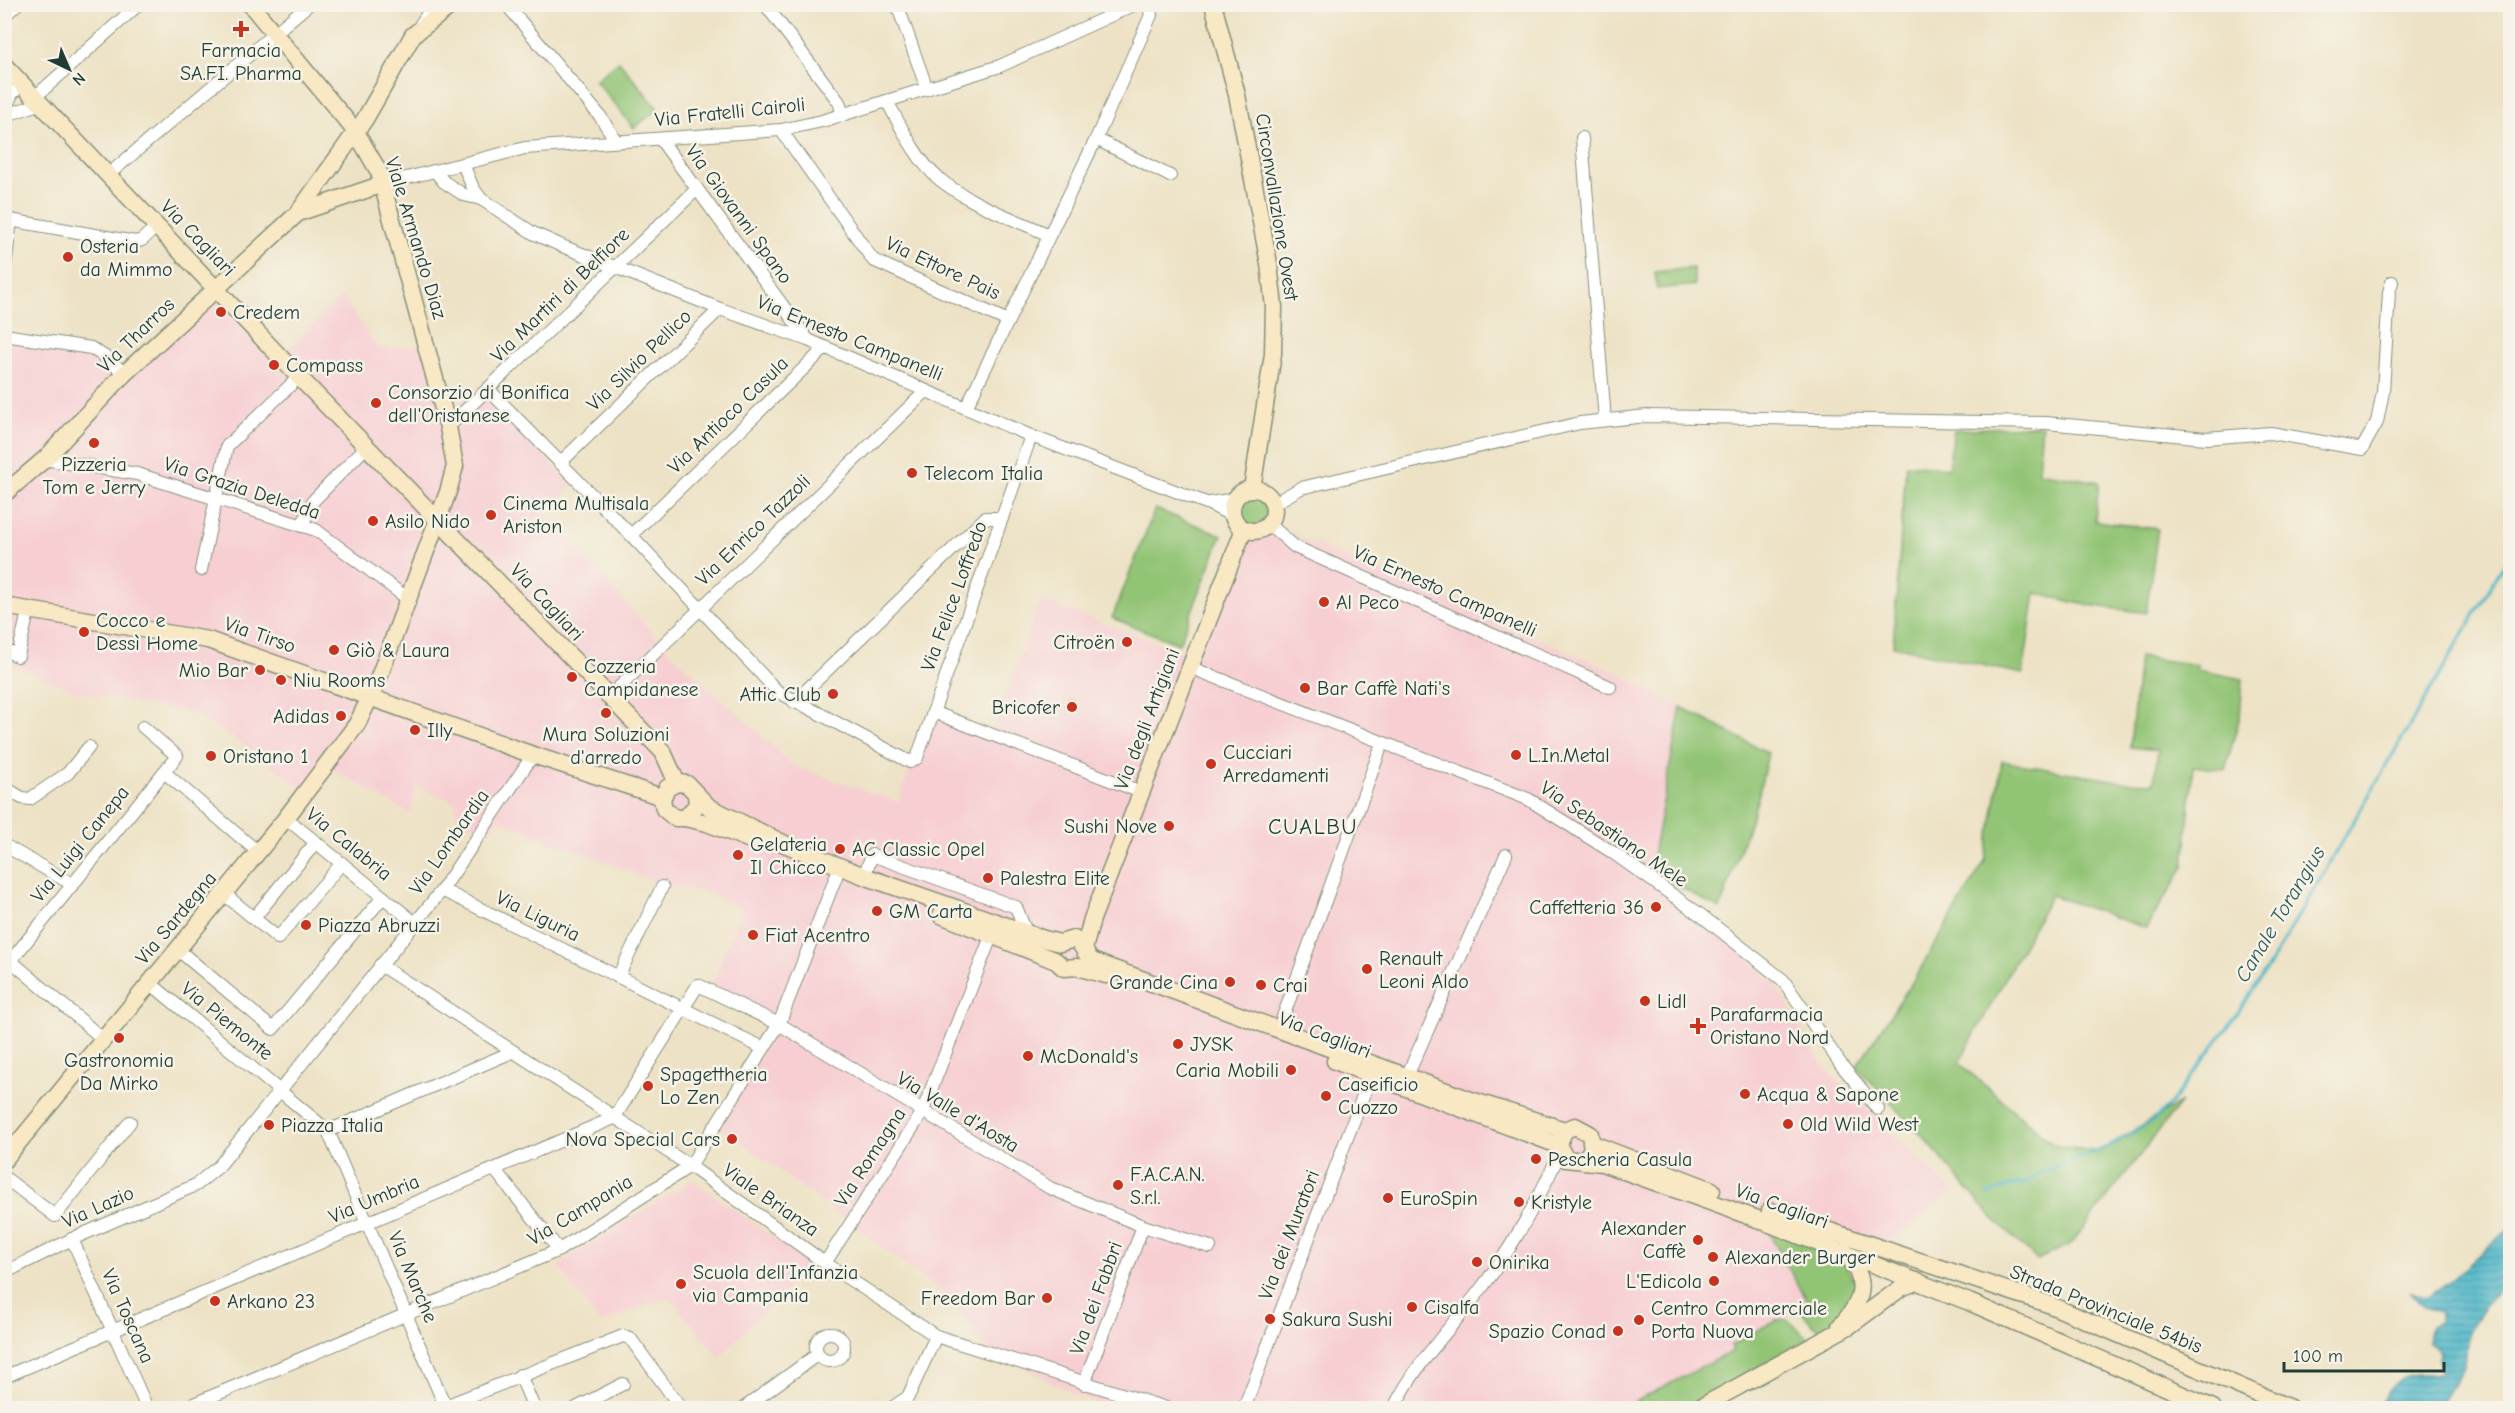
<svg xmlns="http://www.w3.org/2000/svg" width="2515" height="1413" viewBox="0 0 2515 1413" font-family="'Comic Neue',sans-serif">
<defs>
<pattern id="water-rules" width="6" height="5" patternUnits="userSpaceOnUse" patternTransform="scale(1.5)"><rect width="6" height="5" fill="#4bb5c8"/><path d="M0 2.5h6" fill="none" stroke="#3e94a3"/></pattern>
</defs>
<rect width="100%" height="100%" fill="#f7f3e8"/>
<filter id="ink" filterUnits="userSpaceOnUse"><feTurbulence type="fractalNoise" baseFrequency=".0167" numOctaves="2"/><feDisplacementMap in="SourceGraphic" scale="12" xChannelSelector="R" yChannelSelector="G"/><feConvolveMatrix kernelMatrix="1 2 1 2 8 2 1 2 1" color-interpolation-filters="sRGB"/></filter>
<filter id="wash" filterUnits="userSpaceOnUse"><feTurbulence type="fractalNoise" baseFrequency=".008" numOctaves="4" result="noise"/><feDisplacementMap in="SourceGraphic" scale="24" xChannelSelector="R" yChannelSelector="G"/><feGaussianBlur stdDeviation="1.35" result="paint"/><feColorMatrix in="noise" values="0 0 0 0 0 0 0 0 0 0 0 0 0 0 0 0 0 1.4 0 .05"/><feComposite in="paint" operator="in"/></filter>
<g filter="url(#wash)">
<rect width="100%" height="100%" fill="#ede2c5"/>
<!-- built -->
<g fill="#f7cfd3">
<polygon points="211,295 277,360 342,296 379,349 433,345 453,410 478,387 572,486 542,512 671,653 794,766 898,802 931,711 991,734 1040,600 1193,656 1246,515 1612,670 1681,707 1650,871 1775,983 1822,1065 1952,1191 1892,1240 1734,1354 1631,1408 1118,1408 1082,1398 986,1348 946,1295 714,1122 779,1026 711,985 742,910 710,893 663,885 498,819 490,830 456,820 456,803 417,786 410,814 331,768 303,790 252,750 191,713 73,691 5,661 5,337 52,342 128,374"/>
<polygon points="692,1180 806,1261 807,1268 719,1357 673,1302 667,1300 659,1300 601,1324 559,1268 560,1263"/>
</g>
<!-- green -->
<g fill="#92c474" stroke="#588054" stroke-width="1.5">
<polygon points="619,61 658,109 634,128 595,80"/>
<polygon points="1693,268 1695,285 1657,289 1655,272"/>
<polygon points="2042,425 2038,472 2099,482 2095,521 2158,529 2146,613 2081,604 2035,593 2023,674 1893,646 1906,464 1948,468 1954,430"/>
<circle cx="1251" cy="513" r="15"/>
<polygon points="1155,509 1222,535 1179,644 1112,618"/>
<polygon points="2139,657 2198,665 2197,670 2243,679 2240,716 2225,770 2193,766 2184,867 2146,928 2051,895 1959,1063 2054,1145 2098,1152 2181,1102 2071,1244 2037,1260 1991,1216 1920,1133 1856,1067 1913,981 1985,861 2002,761 2123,782 2154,783 2158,750 2130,747"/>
<polygon points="1681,707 1768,753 1758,798 1720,909 1650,871"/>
<polygon points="1767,1229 1841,1257 1856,1284 1838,1323 1822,1333 1801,1312 1807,1302"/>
<polygon points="1787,1319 1809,1339 1684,1408 1623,1408 1733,1351 1731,1345 1776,1320"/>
</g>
<!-- water -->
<path fill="url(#water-rules)" stroke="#35797e" stroke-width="1.5" d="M2510 1227V1277L2502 1283 2468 1332 2465 1365 2439 1408H2377C2394 1382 2401 1369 2435 1375L2441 1371 2438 1350 2428 1343 2430 1327 2439 1322 2440 1312 2423 1307 2410 1292 2427 1298 2452 1280Z"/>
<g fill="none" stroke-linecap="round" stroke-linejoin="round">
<!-- stream -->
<polyline stroke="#4bb5c8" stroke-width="3" points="1987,1194 2016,1184 2024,1184 2040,1173 2110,1146 2153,1121 2170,1104 2233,1020 2276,954 2510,554"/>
</g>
</g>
<g filter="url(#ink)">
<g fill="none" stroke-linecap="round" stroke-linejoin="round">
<defs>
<g id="street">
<polyline points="506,4 600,116 616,141"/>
<polyline points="765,4 839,102 843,115"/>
<polyline points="897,4 927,89"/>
<polyline points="4,16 17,4"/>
<polyline points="419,27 434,4"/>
<polyline points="35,97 139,4"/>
<path d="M887 101C900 125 917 161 938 178 969 204 1013 218 1049 235"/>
<polyline points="4,111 12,94 22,83"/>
<polyline points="4,116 33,106 39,100"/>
<polyline points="781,130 873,260 1008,321"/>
<polyline points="1582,138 1605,420"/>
<polyline points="1096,139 1170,176"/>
<polyline points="661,140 808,340"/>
<polyline points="463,164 473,188 481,199"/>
<polyline points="435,171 444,182 464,195 481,199 533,233 562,246 720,309 808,340 1031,436 1209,504 1233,516"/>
<polyline points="108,175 309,4"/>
<polyline points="383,184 525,148 781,130 822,121 1000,66 1136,4"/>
<polyline points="4,219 135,242 142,240 157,226"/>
<polyline points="4,274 11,220"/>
<polyline points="4,335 91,348 110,360 124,374"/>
<polyline points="489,390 631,535 777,691 910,762 917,758 1031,436"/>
<polyline points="966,408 1096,139 1151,15 1148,4"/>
<polyline points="448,427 697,189"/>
<polyline points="44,459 137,474 316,530 408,599"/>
<polyline points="560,463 720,309"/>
<polyline points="1210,503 1235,499"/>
<polyline points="1273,504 1301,488 1580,423 1647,416 2046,423 2206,438 2271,433 2362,449 2377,422 2383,392 2389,292 2392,282"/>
<polyline points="1269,524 1295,547 1610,687"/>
<polyline points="302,526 313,501 367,446"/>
<polyline points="631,535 825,348"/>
<polyline points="201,570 227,446 299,377"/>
<polyline points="4,650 18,656 28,612"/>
<polyline points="1189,667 1528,799 1612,852 1702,916 1783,980 1842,1066 1878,1109"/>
<polyline points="608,698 926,391"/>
<polyline points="794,702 985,518 1002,518"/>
<polyline points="933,712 1141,792"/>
<polyline points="143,727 177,756 164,772"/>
<polyline points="4,787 22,798 30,799 68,773 89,747"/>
<polyline points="286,818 415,923"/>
<polyline points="4,845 72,884"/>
<polyline points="864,876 872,855 1016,907 1027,934"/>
<polyline points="442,890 763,1048"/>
<polyline points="223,893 278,938 342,863"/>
<polyline points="254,918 316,842"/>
<polyline points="177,949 273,1029 383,897"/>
<polyline points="4,955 103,1039"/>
<polyline points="380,965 690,1166 825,1263 936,1336 1166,1408"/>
<polyline points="4,969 164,772 258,852"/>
<polyline points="618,977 662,887"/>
<polyline points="149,982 328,1131 445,1406"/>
<polyline points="1279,1028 1382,744"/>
<polyline points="1407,1076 1506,855"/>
<polyline points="328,1131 512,1052"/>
<polyline points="495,1170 559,1250"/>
<polyline points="4,1177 55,1216 130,1122"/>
<polyline points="72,1239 147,1408"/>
<polyline points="825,1263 922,1113 992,934"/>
<polyline points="4,1273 72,1239 196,1185 219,1166 442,890 533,755"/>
<circle cx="830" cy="1347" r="14"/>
<polyline points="520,1375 534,1408"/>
<polyline points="4,1377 614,1118 698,985 779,1024 1050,1188 1143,1226 1210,1247"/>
<polyline points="1084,1384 1143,1226"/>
<polyline points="184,1408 559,1250 690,1166 779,1024 837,874"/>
<polyline points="440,1408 623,1336 630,1338 681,1408"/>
<polyline points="576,1408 623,1384"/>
<polyline points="744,1408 818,1354"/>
<polyline points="892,1408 908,1397 936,1336"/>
<polyline points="1244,1408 1371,1075"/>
<path d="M1394 1408C1414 1366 1448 1331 1477 1294 1510 1252 1538 1201 1560 1152"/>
</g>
<g id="secondary">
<polyline points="1213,4 1237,95 1269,264 1274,307 1273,354 1252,489"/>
<polyline points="4,65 299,377 663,752 677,783"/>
<polyline points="298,213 383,184"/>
<circle cx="1253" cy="510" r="21"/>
<polyline points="4,494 46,458 124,374 298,213 365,119 413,35 453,4"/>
<polyline points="4,606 208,640 533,755 662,797"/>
<path d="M696 794 697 805 685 818H675L664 809 662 799 667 788 677 783 687 784 709 807 787 845 864 876 1044 939 1060 943 1074 939C1084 944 1084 954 1092 961L1468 1099 1565 1130"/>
<polyline points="685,818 707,823 753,841"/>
<polyline points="941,915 1056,961 1064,968 1077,967 1106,975"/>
<polyline points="1084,949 1092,919 1244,529"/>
<polyline points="1335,1061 1558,1145"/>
<polyline points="1593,1144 1712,1190"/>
<polyline points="1584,1159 1592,1150 1590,1134 1575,1126 1565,1130 1558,1145 1566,1159 1602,1163 1760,1220 1969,1302 2213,1408"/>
<polyline points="4,1160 286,818 357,724 376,685 448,492 455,466 448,427 379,172 356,132 250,4"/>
<polyline points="1770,1211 2048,1304 2290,1408"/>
<path d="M1840 1326C1864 1301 1869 1280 1845 1252"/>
<polyline points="1699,1408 1849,1326 1901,1288 1918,1281"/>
</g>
</defs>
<!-- street casing -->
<use href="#street" stroke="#86907c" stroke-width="14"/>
<!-- secondary casing -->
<use href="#secondary" stroke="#86907c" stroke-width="19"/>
<!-- street -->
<use href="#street" stroke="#fff" stroke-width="12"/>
<!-- secondary -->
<use href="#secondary" stroke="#f8e8c3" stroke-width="16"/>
</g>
</g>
<!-- markers -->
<g fill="#c8321e" stroke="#f7f3e8" stroke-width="2">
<path d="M238 20h6v6h6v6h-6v6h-6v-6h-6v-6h6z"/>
<circle cx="68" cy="257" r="6"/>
<circle cx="221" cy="312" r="6"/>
<circle cx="274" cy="365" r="6"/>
<circle cx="376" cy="403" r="6"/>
<circle cx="94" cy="443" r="6"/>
<circle cx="912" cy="473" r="6"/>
<circle cx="491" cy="515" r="6"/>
<circle cx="373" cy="521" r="6"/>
<circle cx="1324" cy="602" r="6"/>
<circle cx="84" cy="632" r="6"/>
<circle cx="1127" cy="642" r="6"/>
<circle cx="334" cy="650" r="6"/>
<circle cx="260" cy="670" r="6"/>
<circle cx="572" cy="677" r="6"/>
<circle cx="281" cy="680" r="6"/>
<circle cx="1305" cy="688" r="6"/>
<circle cx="833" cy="694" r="6"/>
<circle cx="1072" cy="707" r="6"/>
<circle cx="606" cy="713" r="6"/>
<circle cx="341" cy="716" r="6"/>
<circle cx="415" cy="730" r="6"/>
<circle cx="1516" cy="755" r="6"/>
<circle cx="211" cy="756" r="6"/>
<circle cx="1211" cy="764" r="6"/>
<circle cx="1169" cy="826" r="6"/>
<circle cx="840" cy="849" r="6"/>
<circle cx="738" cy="855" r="6"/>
<circle cx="988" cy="878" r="6"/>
<circle cx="1656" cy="907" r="6"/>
<circle cx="877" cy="911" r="6"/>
<circle cx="306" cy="925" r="6"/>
<circle cx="753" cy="935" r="6"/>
<circle cx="1367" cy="969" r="6"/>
<circle cx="1230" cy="982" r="6"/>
<circle cx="1261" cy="985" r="6"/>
<circle cx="1645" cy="1001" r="6"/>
<path d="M1695 1017h6v6h6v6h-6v6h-6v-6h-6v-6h6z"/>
<circle cx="119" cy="1038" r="6"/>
<circle cx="1178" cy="1044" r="6"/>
<circle cx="1028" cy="1056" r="6"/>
<circle cx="1291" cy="1070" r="6"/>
<circle cx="648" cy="1086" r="6"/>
<circle cx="1745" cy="1094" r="6"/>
<circle cx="1326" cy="1096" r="6"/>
<circle cx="1788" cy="1124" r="6"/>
<circle cx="269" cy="1125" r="6"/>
<circle cx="732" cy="1139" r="6"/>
<circle cx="1536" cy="1159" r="6"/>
<circle cx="1118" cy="1185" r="6"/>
<circle cx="1388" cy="1198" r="6"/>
<circle cx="1519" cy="1202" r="6"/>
<circle cx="1698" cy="1240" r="6"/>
<circle cx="1713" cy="1257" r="6"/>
<circle cx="1477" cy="1262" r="6"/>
<circle cx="1714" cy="1281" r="6"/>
<circle cx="681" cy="1284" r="6"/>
<circle cx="1047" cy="1298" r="6"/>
<circle cx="215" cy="1301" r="6"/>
<circle cx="1412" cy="1307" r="6"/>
<circle cx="1270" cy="1319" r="6"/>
<circle cx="1639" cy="1320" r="6"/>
<circle cx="1618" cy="1331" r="6"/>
</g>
<g text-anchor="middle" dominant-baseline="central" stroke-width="5" stroke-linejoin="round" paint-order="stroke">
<!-- poi labels -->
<g font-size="20" fill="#1f3d34" stroke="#f7f3e8" text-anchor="start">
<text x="241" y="50" text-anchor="middle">Farmacia<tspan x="241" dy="23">SA.FI. Pharma</tspan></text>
<text x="80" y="246">Osteria<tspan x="80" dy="23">da Mimmo</tspan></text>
<text x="233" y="312">Credem</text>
<text x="286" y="365">Compass</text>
<text x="388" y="392">Consorzio di Bonifica<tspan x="388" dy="23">dell'Oristanese</tspan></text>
<text x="94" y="464" text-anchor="middle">Pizzeria<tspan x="94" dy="23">Tom e Jerry</tspan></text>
<text x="924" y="473">Telecom Italia</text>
<text x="503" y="503">Cinema Multisala<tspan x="503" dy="23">Ariston</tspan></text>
<text x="385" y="521">Asilo Nido</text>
<text x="1336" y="602">Al Peco</text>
<text x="96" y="620">Cocco e<tspan x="96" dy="23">Dessì Home</tspan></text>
<text x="1115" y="642" text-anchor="end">Citroën</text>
<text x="346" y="650">Giò &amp; Laura</text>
<text x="584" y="666">Cozzeria<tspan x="584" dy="23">Campidanese</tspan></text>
<text x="248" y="670" text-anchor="end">Mio Bar</text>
<text x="293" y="680">Niu Rooms</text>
<text x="1317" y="688">Bar Caffè Nati's</text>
<text x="821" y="694" text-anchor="end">Attic Club</text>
<text x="1060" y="707" text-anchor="end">Bricofer</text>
<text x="329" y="716" text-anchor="end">Adidas</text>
<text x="427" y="730">Illy</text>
<text x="606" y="734" text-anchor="middle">Mura Soluzioni<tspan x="606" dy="23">d'arredo</tspan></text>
<text x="1223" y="752">Cucciari<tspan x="1223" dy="23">Arredamenti</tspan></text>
<text x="1528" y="755">L.In.Metal</text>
<text x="223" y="756">Oristano 1</text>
<text x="1157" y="826" text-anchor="end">Sushi Nove</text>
<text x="750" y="844">Gelateria<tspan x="750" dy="23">Il Chicco</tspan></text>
<text x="852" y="849">AC Classic Opel</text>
<text x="1000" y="878">Palestra Elite</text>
<text x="1644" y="907" text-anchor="end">Caffetteria 36</text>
<text x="889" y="911">GM Carta</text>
<text x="318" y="925">Piazza Abruzzi</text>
<text x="765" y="935">Fiat Acentro</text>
<text x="1379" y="958">Renault<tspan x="1379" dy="23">Leoni Aldo</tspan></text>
<text x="1218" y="982" text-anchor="end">Grande Cina</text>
<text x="1273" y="985">Crai</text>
<text x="1657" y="1001">Lidl</text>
<text x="1710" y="1014">Parafarmacia<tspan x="1710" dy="23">Oristano Nord</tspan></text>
<text x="1190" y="1044">JYSK</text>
<text x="1040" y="1056">McDonald's</text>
<text x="119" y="1060" text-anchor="middle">Gastronomia<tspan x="119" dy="23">Da Mirko</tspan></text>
<text x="1279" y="1070" text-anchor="end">Caria Mobili</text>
<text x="660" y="1074">Spagettheria<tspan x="660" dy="23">Lo Zen</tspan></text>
<text x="1338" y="1084">Caseificio<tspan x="1338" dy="23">Cuozzo</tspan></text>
<text x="1757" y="1094">Acqua &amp; Sapone</text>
<text x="1800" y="1124">Old Wild West</text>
<text x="281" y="1125">Piazza Italia</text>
<text x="720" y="1139" text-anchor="end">Nova Special Cars</text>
<text x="1548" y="1159">Pescheria Casula</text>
<text x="1130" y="1174">F.A.C.A.N.<tspan x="1130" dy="23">S.r.l.</tspan></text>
<text x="1400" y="1198">EuroSpin</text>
<text x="1531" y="1202">Kristyle</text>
<text x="1686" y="1228" text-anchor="end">Alexander<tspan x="1686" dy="23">Caffè</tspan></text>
<text x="1725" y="1257">Alexander Burger</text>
<text x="1489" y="1262">Onirika</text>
<text x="693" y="1272">Scuola dell'Infanzia<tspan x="693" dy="23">via Campania</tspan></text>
<text x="1702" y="1281" text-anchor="end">L'Edicola</text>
<text x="1035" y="1298" text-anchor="end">Freedom Bar</text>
<text x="227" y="1301">Arkano 23</text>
<text x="1424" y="1307">Cisalfa</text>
<text x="1651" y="1308">Centro Commerciale<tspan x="1651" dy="23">Porta Nuova</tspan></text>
<text x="1282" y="1319">Sakura Sushi</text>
<text x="1606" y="1331" text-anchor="end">Spazio Conad</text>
</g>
<!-- street labels -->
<g font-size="20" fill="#1f3d34" stroke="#f7f3e8">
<text transform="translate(730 112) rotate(-6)">Via Fratelli Cairoli</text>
<text transform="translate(1277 207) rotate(81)">Circonvallazione Ovest</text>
<text transform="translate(739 214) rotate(54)">Via Giovanni Spano</text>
<text transform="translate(198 238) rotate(46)">Via Cagliari</text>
<text transform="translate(416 238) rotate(73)">Viale Armando Diaz</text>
<text transform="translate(943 268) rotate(25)">Via Ettore Pais</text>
<text transform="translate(560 295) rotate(-44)">Via Martiri di Belfiore</text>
<text transform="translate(136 335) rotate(-44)">Via Tharros</text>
<text transform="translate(850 338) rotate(22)">Via Ernesto Campanelli</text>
<text transform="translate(639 360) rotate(-44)">Via Silvio Pellico</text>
<text transform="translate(728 415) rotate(-44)">Via Antioco Casula</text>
<text transform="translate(242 488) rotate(18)">Via Grazia Deledda</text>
<text transform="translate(753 530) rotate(-44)">Via Enrico Tazzoli</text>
<text transform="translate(1445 591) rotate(24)">Via Ernesto Campanelli</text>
<text transform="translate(954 596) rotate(-70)">Via Felice Loffredo</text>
<text transform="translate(547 602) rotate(47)">Via Cagliari</text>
<text transform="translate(260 635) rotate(19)">Via Tirso</text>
<text transform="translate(1147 719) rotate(-69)">Via degli Artigiani</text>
<text transform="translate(1614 834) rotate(34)">Via Sebastiano Mele</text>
<text transform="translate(449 842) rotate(-55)">Via Lombardia</text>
<text transform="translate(80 844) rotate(-51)">Via Luigi Canepa</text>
<text transform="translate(349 844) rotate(39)">Via Calabria</text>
<text transform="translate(538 916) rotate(26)">Via Liguria</text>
<text transform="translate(176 918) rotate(-50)">Via Sardegna</text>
<text transform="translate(227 1021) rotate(39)">Via Piemonte</text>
<text transform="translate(1325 1035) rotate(21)">Via Cagliari</text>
<text transform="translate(958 1112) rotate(31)">Via Valle d'Aosta</text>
<text transform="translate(870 1157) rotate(-57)">Via Romagna</text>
<text transform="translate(374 1199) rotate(-23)">Via Umbria</text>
<text transform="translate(771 1200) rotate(35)">Viale Brianza</text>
<text transform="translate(1782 1206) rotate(20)">Via Cagliari</text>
<text transform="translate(98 1207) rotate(-24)">Via Lazio</text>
<text transform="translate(580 1210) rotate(-31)">Via Campania</text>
<text transform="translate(1289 1235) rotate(-69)">Via dei Muratori</text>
<text transform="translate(413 1277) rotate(67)">Via Marche</text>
<text transform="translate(1096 1298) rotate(-70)">Via dei Fabbri</text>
<text transform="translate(2106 1309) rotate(22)">Strada Provinciale 54bis</text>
<text transform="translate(128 1316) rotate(66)">Via Toscana</text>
</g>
<!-- water labels -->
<g font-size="21" font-style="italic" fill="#2a5b59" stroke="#f7f3e8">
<text transform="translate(2280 914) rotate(-59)">Canale Torangius</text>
</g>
<!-- quarter labels -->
<g font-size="22" letter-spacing="1.5" fill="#1f3d34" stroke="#f7f3e8">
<text x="1313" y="827">CUALBU</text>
</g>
</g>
<!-- margin -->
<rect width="2515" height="1413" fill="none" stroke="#f7f3e8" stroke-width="24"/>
<!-- north arrow -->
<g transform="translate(69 69) rotate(136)" stroke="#f7f3e8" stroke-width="4.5" paint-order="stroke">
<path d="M0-4.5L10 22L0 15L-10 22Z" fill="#1f3d34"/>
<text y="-9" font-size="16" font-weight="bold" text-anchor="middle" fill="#1f3d34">N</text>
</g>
<!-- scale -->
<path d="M2284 1362v9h160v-9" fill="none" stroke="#1f3d34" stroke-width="3"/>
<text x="2293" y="1362" font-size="18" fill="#1f3d34" stroke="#f7f3e8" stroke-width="4.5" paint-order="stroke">100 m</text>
</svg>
